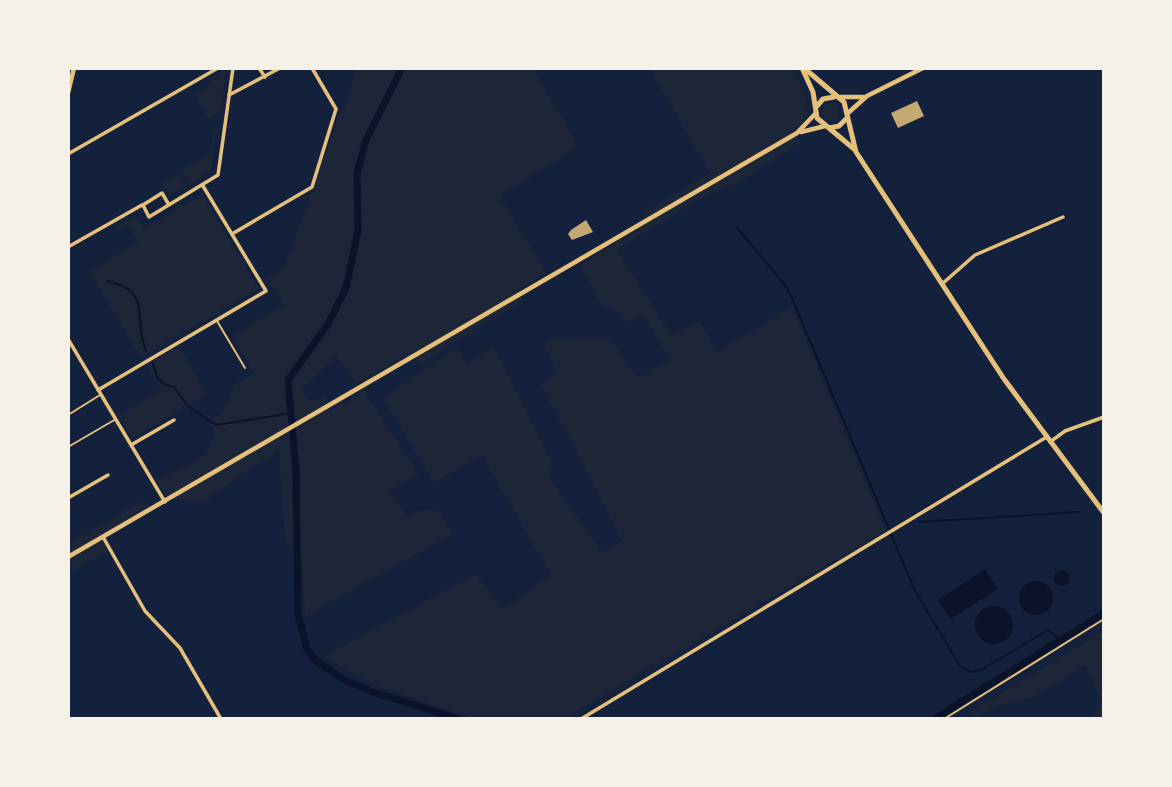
<svg xmlns="http://www.w3.org/2000/svg" width="1172" height="787" viewBox="0 0 1172 787" font-family="'IBM Plex Sans',sans-serif">
<rect width="100%" height="100%" fill="#14213d"/>
<!-- green -->
<g fill="#1d2539">
<polygon points="356,68 533,68 578,146 500,197 547,273 516,291 523,300 421,364 408,354 357,384 336,356 302,389 307,401 326,397 330,411 364,390 419,474 390,490 406,517 428,508 439,511 453,534 305,617 301,545 285,542 279,450 205,501 166,498 156,481 207,454 215,433 207,417 221,416 235,384 254,373 232,335 283,305 267,278 285,266 340,113 347,104"/>
<path d="M649 68H728L731 72 738 68H791C805 90 819 114 793 133L801 142 736 184 711 193 617 249 671 335 699 321 718 352 792 306 886 531 563 719H475L375 685 322 657 475 574 503 609 551 576 482 455 434 483 384 400 386 395 452 350H458L468 363 494 346 553 463 549 477 602 552 622 541 541 384 557 371 543 344 556 339 610 338 637 378 670 359 643 315 623 323 618 312 603 307 580 265 638 230 645 211 710 173Z"/>
<polygon points="226,70 220,113 208,119 194,94 212,84 211,77"/>
<circle cx="831" cy="112" r="9"/>
<polygon points="218,125 211,171 190,185 182,171 210,154 214,128"/>
<polygon points="177,173 185,187 170,195 162,183"/>
<polygon points="202,195 259,289 141,357 88,271 138,242 129,225 115,233 114,228 135,216 144,228"/>
<polygon points="179,346 207,395 132,438 118,415 160,390 146,365"/>
<polygon points="144,500 145,509 106,532 108,552 68,573 68,543"/>
<polygon points="1104,631 1104,719 1090,719 1102,702 1085,665 1032,698 1002,704 974,719 969,712"/>
</g>
<!-- water -->
<g fill="#0b132b">
<polygon points="985,569 998,589 950,619 938,600"/>
<circle cx="1062" cy="578" r="8"/>
<circle cx="1036" cy="598" r="17"/>
<circle cx="994" cy="625" r="19"/>
</g>
<g fill="none" stroke-linecap="round" stroke-linejoin="round">
<!-- stream -->
<g stroke="#0b132b" stroke-width="2">
<polyline points="737,228 783,282 792,298 915,591 960,666 970,672 981,670 1048,630 1061,640"/>
<path d="M107 281C154 292 132 317 146 351"/>
<polyline points="152,361 157,377 164,384 174,387 188,406 216,425 292,413"/>
<polyline points="920,522 1079,512"/>
</g>
<!-- canal -->
<g stroke="#0b132b" stroke-width="7">
<polyline points="402,68 366,140 357,173 358,231 346,288 328,324 288,380 296,470 298,615 307,649 316,661 343,679 370,691 459,719"/>
<polyline points="934,719 1104,613"/>
</g>
</g>
<!-- building -->
<g fill="#c6a872">
<polygon points="917,101 924,116 898,128 891,113"/>
<polygon points="586,220 593,232 572,240 568,234 571,230"/>
</g>
<g fill="none" stroke-linecap="round" stroke-linejoin="round">
<!-- path -->
<polyline stroke="#e5c07b" stroke-width="2" points="944,719 1104,619"/>
<!-- service -->
<g stroke="#e5c07b" stroke-width="2">
<polyline points="217,321 245,368"/>
<polyline points="68,415 100,395"/>
<polyline points="68,447 116,419"/>
</g>
<!-- minor -->
<g stroke="#e5c07b" stroke-width="3.5">
<polyline points="259,68 265,77"/>
<polyline points="229,95 280,68"/>
<polyline points="68,154 218,68"/>
<polyline points="169,205 162,193 143,205 149,217 218,175 233,68"/>
<polyline points="232,234 312,187 336,109 312,68"/>
<polyline points="68,247 142,205"/>
<polyline points="942,284 975,255 1063,217"/>
<polyline points="68,339 165,502"/>
<polyline points="98,390 266,291 203,186"/>
<polyline points="1050,442 1065,431 1104,417"/>
<polyline points="131,445 174,420"/>
<polyline points="68,498 108,475"/>
<polyline points="103,537 145,611 180,648 221,719"/>
<polyline points="581,719 1045,438"/>
</g>
<!-- tertiary -->
<g stroke="#e5c07b" stroke-width="4.5">
<polyline points="68,93 74,68"/>
<polyline points="840,97 863,97"/>
<polyline points="847,114 867,96 923,68"/>
<polyline points="801,132 825,126"/>
<polyline points="68,557 797,133 816,113"/>
</g>
<!-- secondary -->
<g stroke="#e5c07b" stroke-width="5">
<polyline points="802,68 813,92 817,118 854,149"/>
<polyline points="804,68 844,102 856,152 1004,379 1104,513"/>
<polyline points="817,106 823,99 834,97"/>
<polyline points="829,128 839,126 846,119"/>
</g>
</g>
<!-- border -->
<rect width="1172" height="787" fill="none" stroke="#f6f1e7" stroke-width="140"/>
</svg>
